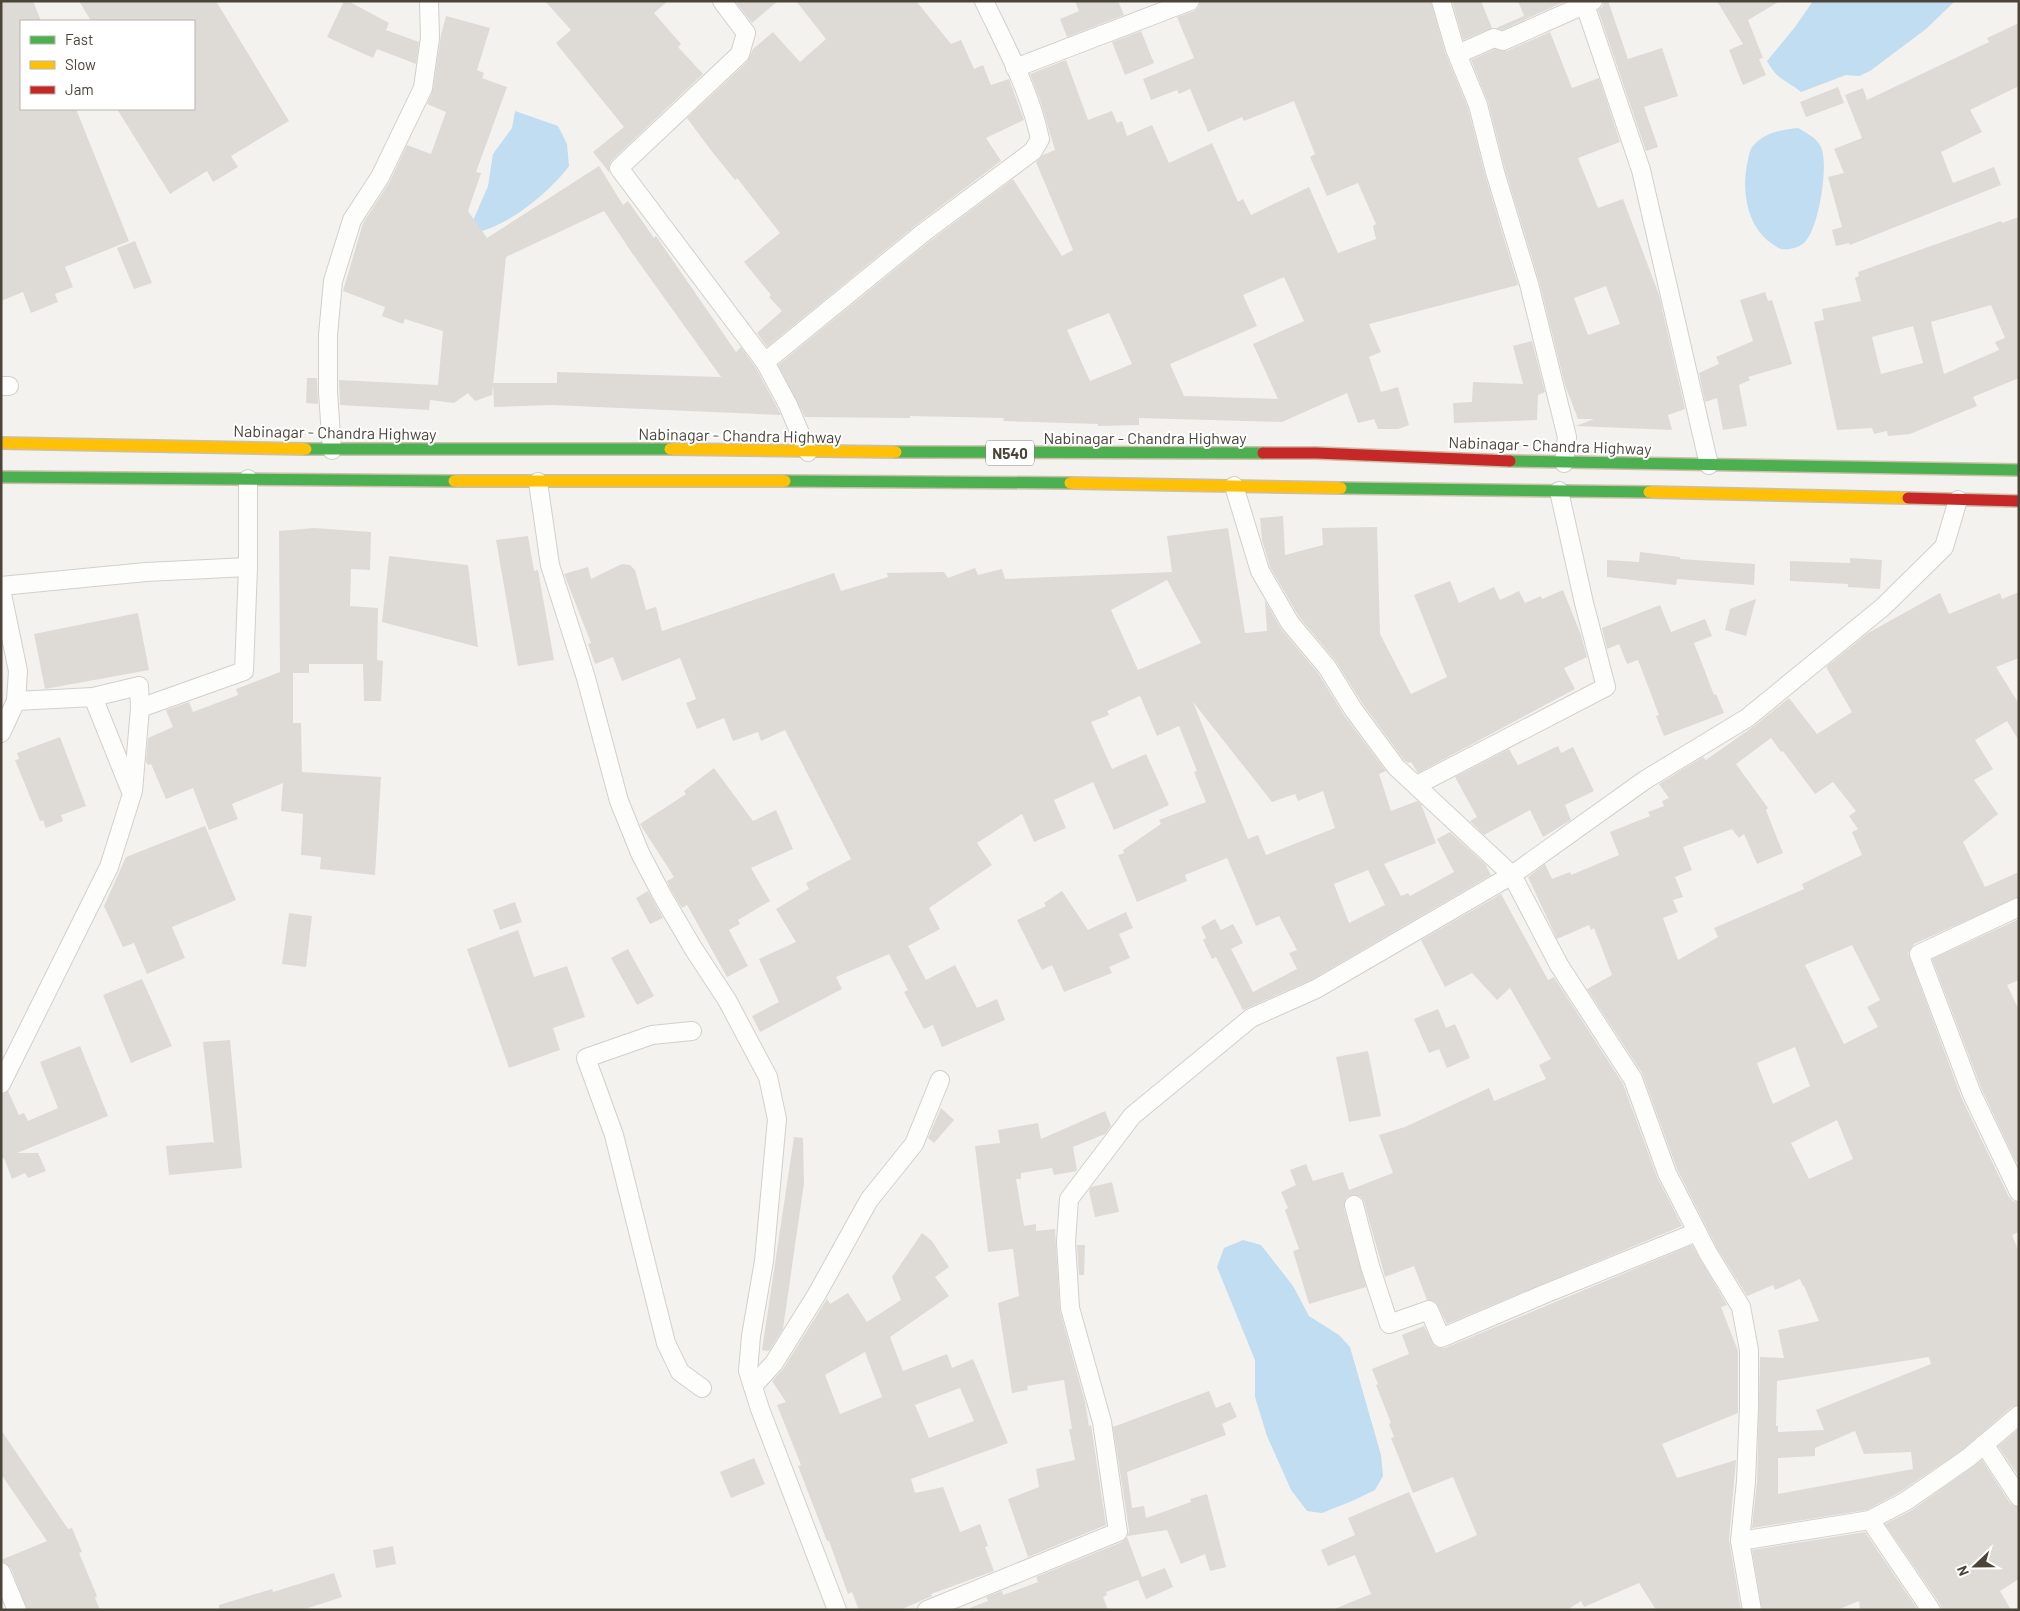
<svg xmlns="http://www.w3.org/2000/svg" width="2020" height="1611" viewBox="0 0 2020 1611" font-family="Barlow,sans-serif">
<rect width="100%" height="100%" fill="#f4f2ee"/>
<!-- water -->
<g fill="#c0ddf1">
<path d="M1813 1H1955L1926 29 1870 71 1859 76 1846 75 1801 92C1785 79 1778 81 1767 61L1795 27Z"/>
<path d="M515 111 558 126 567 144 569 166C549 193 506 228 473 233L472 223 488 186 493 154 512 128Z"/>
<path d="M1798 128C1805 132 1817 138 1821 147 1829 164 1819 228 1805 242 1799 248 1789 250 1781 249 1778 248 1774 245 1771 243 1746 225 1741 188 1748 160 1749 155 1750 149 1753 146 1765 132 1781 130 1798 128Z"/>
<polygon points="1243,1240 1261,1245 1293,1286 1309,1316 1339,1335 1350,1347 1381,1455 1383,1476 1375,1490 1352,1501 1322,1513 1307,1511 1291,1490 1267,1436 1255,1397 1255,1360 1217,1267 1224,1248"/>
</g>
<!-- building -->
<g fill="#dedbd6" fill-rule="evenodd">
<polygon points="1,1 33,1 41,21 21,21 21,109 76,109 129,241 65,267 73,287 55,294 58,302 31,313 23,292 1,301"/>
<polygon points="79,1 216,1 289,121 231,156 238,167 213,182 207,171 170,194 117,109 194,109 194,21 91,21"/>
<polygon points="344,1 348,1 389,23 386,30 419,42 416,64 377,49 373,58 327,37"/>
<polygon points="545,1 668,1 654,13 681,44 678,47 703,74 612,160 609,165 609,172 593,152 624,127 556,43 571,30"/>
<polygon points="735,1 778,1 752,23"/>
<polygon points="796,1 916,1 951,44 961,40 974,69 983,65 991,85 1009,79 1024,120 986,138 1001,161 916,225 767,347 757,333 782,311 769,297 771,295 744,262 780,233 737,178 735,180 710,149 687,118 747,62 753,49 773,32 800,62 826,39"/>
<polygon points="1075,1 1118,1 1124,15 1067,37 1060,19 1079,11"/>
<path d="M1200 1H1431L1445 52 1468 108 1485 175 1518 285 1369 324 1381 352 1369 357 1381 392 1398 387 1409 425 1398 429H1378L1374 419 1358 423 1347 393 1282 422 1139 418V425L1098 426V424L1003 421 1004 418 910 416V418L805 417 778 365 930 241 1013 179 1062 256 1073 250 1036 162 1043 155 1055 150 1040 100 1030 74 1066 60 1088 120 1112 111 1117 123 1122 121 1127 136 1152 125 1169 163 1212 143 1238 202 1243 199 1251 215 1309 187 1338 253 1376 239 1373 226 1376 224 1358 183 1327 196 1310 157 1315 154 1294 101 1244 121 1242 117 1208 132 1190 89 1179 94 1177 90 1151 100 1143 79 1194 58 1177 17 1194 11 1199 7ZM1284 277 1304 321 1253 344 1278 399 1184 396 1170 364 1257 326 1243 295ZM1109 313 1132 364 1090 381 1067 330Z"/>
<polygon points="1452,1 1481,1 1492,28 1463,40"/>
<polygon points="1518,1 1566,1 1502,30 1496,28 1524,16"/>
<polygon points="1604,1 1608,1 1628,59 1662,48 1678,96 1644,107 1658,147 1646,151 1598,10 1602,7"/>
<polygon points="1717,1 1780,1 1748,20 1763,58 1759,59 1766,75 1743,85 1729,50 1743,44"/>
<polygon points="446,16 490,28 477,70 484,73 482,78 507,87 476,172 481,173 468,211 487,238 599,166 623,205 628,201 654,238 656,236 736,352 741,347 756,368 781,415 552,405 494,407 493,383 557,383 557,372 721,377 632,253 604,211 506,257 492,395 475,401 468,393 454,403 430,400 429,410 340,405 339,380 438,385 443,331 405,319 403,324 382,316 385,307 343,291 363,223 389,183 407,145 431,154 446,112 427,104 433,90 441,35"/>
<polygon points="2019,23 2019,86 1970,110 1982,132 1941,152 1953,183 1994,167 2001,185 1850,245 1849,243 1836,246 1832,230 1842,227 1828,177 1844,173 1834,149 1862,138 1845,95 1863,88 1867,100 1989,42 1987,38"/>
<polygon points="1141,31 1154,63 1125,75 1112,42"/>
<path d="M1550 32 1572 88 1599 78 1620 142 1578 158 1598 208 1623 199 1659 295 1685 409 1668 415 1672 430 1576 426 1594 419H1578L1565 385 1539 281 1505 169 1488 102 1471 60 1495 49 1507 51ZM1606 286 1620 324 1588 335 1574 298Z"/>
<polygon points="1838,87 1844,103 1806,117 1800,102"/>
<path d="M2019 217V378L1973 397 1977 406 1910 434 1888 436 1887 431 1874 434 1872 428 1837 430 1814 322 1824 320 1822 309 1861 301 1855 278 1859 276 1858 272 2001 221 2002 223ZM1991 305 2005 338 1995 342 1999 350 1944 374 1931 322ZM1913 326 1923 363 1881 374 1872 337Z"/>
<polygon points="135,241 152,283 134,289 117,248"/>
<polygon points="1765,292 1768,301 1772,300 1792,364 1748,377 1750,380 1739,385 1747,426 1723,430 1717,398 1705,402 1699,373 1719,364 1716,357 1753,341 1740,300"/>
<polygon points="1532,341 1545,392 1538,395 1537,420 1454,423 1453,403 1472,402 1473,382 1523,384 1513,346"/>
<polygon points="307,378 317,378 318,404 306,403"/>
<polygon points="1283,516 1285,555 1323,545 1322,528 1377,527 1380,634 1411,694 1447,677 1414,595 1450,581 1459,603 1494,587 1500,600 1519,591 1525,603 1541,596 1542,599 1563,590 1581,635 1587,657 1564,668 1575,689 1418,773 1411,762 1408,763 1404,760 1362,703 1335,660 1299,617 1270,567 1262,540 1260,518"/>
<polygon points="314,528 371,532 370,570 351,569 350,606 378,608 377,660 383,661 381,701 364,701 363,664 309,664 309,673 293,673 293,723 301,723 302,772 381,777 375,875 320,869 321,857 301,855 303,814 281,811 283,783 232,804 238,819 209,830 193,788 166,799 151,764 148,765 146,762 148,738 173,727 166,710 189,702 193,712 238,695 236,689 280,672 279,531"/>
<path d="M1228 528 1245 633 1267 631 1265 601 1282 630 1318 673 1344 715 1386 771 1379 774 1391 811 1417 801 1421 804 1436 843 1384 864 1401 896 1408 893 1410 896 1454 872 1437 839 1450 832 1485 864 1491 875 1311 980 1243 1010 1216 957 1212 959 1203 940 1206 938 1201 927 1215 919 1221 930 1233 924 1243 943 1231 949 1253 992 1297 969 1289 953 1297 950 1279 916 1256 926 1227 858 1185 875 1187 881 1137 902 1118 855 1124 853 1123 850 1161 824 1159 820 1206 802 1194 772 1197 771 1179 726 1157 736 1140 696 1107 711 1109 715 1091 722 1112 769 1146 754 1169 805 1114 830 1093 782 1054 800 1066 828 1034 842 1022 814 977 843 992 865 929 908 940 929 908 946 926 980 955 965 977 1008 997 999 1005 1020 942 1047 933 1025 924 1029 904 992 908 990 889 954 836 977 842 989 760 1032 752 1016 779 1002 759 959 796 942 776 909 809 889 806 883 851 859 785 730 761 741 758 732 733 741 724 718 697 729 686 703 696 699 680 658 622 681 613 657 595 664 588 644 591 643 564 574 588 567 591 579 622 564 630 565 635 570 646 610 656 607 662 631 834 573 841 591 888 577 887 573 944 572 948 578 975 568 978 575 1002 569 1005 579 1172 572 1167 536ZM1167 580 1201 643 1138 670 1111 610ZM1193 702 1272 802 1295 794 1298 801 1323 791 1335 828 1266 855 1258 835 1248 839ZM1368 870 1385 905 1349 923 1334 884Z"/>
<polygon points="528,536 534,571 538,570 554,660 518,666 496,540"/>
<polygon points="1640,552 1680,557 1680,559 1755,564 1754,585 1677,579 1676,585 1607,577 1607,560 1639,562"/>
<polygon points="389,556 468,565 478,647 382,622"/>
<polygon points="1850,558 1882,560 1880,589 1848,587 1848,584 1790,581 1790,561 1850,563"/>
<path d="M2019 592V658L1996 667 2019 704V741L2007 721 1975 740 1993 769 1974 780 1998 814 1963 842 1985 887 2019 872V897L1914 944 1908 953 1962 1099 2009 1197 2013 1201 2019 1203V1232L2012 1235 2019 1252V1405L2012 1407 1962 1450 1900 1492 1867 1510 1752 1528 1757 1481 1760 1357 1784 1358 1778 1330 1819 1321 1804 1286H1803L1800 1279 1775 1290 1773 1285 1747 1296 1717 1248 1677 1169 1642 1073 1587 989 1612 975 1594 928 1591 930 1589 925 1557 939 1528 877 1545 864 1552 879 1570 872 1571 875 1619 855 1610 832 1650 816 1648 812 1664 806 1662 801 1669 798 1659 784 1703 757 1706 760 1754 726 1789 698 1817 734 1852 712 1826 667 1868 633 1940 593 1949 614 2000 593 2002 599ZM1771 738 1781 752 1783 751 1815 794 1833 782 1856 811 1849 816 1858 829 1852 832 1862 855 1802 884 1804 889 1714 928 1718 937 1678 960 1663 918 1678 912 1673 900 1683 897 1675 877 1692 870 1683 847 1732 829 1739 838 1744 834 1757 864 1783 853 1766 810 1768 808 1736 764ZM1852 945 1880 1000 1867 1007 1878 1027 1844 1044 1805 965ZM1795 1047 1810 1086 1773 1104 1757 1063ZM1837 1120 1853 1159 1809 1179 1791 1143ZM1929 1357 1931 1364 1816 1410 1824 1430 1778 1432V1426H1776L1777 1381ZM1855 1431 1864 1454 1911 1452 1913 1469 1778 1494V1458L1815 1456V1448Z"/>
<polygon points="1756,599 1746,636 1725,630 1730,609"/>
<polygon points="1660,605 1671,632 1705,619 1712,636 1694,643 1714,695 1716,694 1724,713 1664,736 1656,716 1659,715 1638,660 1627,664 1619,644 1607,649 1602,628"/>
<polygon points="138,613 149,670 45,689 34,634"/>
<polygon points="60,737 86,806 61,815 63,821 46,828 43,820 40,821 15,760 19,759 17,753"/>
<polygon points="1558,746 1561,753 1573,747 1594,791 1565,805 1571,820 1543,837 1530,810 1484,835 1470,821 1477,817 1455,777 1509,749 1518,765"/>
<polygon points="714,768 753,821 776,810 793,849 751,868 770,901 738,920 740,924 729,930 748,966 727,977 687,905 682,908 671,890 667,881 674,877 640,824 686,794 684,791"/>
<polygon points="205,826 236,900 172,927 185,958 147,974 134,943 123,947 104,906 126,857"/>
<polygon points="648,891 663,918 650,924 636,898"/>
<polygon points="1062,891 1088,930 1126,912 1133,928 1119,934 1130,958 1109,967 1112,973 1064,992 1052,965 1042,970 1017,920 1046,906 1044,903"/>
<polygon points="1501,894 1548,980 1554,977 1623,1084 1657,1177 1682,1226 1447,1324 1436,1302 1427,1300 1414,1266 1385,1277 1364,1202 1361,1197 1352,1195 1346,1198 1344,1208 1366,1287 1309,1304 1293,1251 1299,1249 1285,1210 1288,1208 1281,1192 1296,1185 1290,1170 1306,1164 1313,1181 1343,1172 1349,1190 1393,1173 1379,1135 1405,1127 1489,1088 1494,1101 1546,1079 1539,1065 1551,1059 1510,988 1497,1000 1472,973 1445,987 1421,940"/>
<polygon points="515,902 522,922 500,930 493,910"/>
<polygon points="289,913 312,916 306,967 282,964"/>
<polygon points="2019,919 2019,980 2007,985 2019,1010 2019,1161 2016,1162 1982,1090 1932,959"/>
<polygon points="518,930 534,977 567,966 585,1017 553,1028 560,1050 509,1068 467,949"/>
<polygon points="628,949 654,996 637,1005 611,958"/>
<polygon points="142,979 172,1046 131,1063 103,995"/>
<polygon points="1438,1009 1446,1028 1455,1024 1470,1058 1447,1068 1439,1049 1429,1053 1414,1019"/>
<polygon points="230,1040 242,1168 169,1175 166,1146 213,1142 214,1144 203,1042"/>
<polygon points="80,1046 108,1116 17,1153 38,1153 46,1171 28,1178 25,1173 12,1179 4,1158 1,1159 1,1095 8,1091 19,1115 24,1113 28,1121 58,1108 40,1062"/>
<polygon points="1368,1051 1381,1116 1349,1122 1336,1057"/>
<polygon points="941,1108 954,1120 934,1143 928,1138"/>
<polygon points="1105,1111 1111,1126 1105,1134 1073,1147 1077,1171 1054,1175 1052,1168 1021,1173 1021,1179 1016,1179 1024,1226 1036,1224 1036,1231 1055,1229 1060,1311 1085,1402 1089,1426 1091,1425 1106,1525 1028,1557 1008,1499 1039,1487 1036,1469 1075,1460 1069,1429 1072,1429 1064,1380 1027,1386 1028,1390 1012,1393 998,1303 1019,1296 1013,1249 988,1252 975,1146 1000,1143 998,1130 1038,1123 1041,1139"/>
<polygon points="794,1137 803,1138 804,1183 783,1329 769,1351 762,1350"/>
<polygon points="1112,1182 1119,1212 1095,1217 1089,1191 1091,1187"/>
<path d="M922 1233 932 1241 949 1267 935 1277 949 1296 890 1337 903 1371 947 1354 952 1368 973 1359 1008 1443 911 1479 915 1493 943 1487 960 1532 980 1524 988 1546 985 1547 994 1571 931 1594 932 1596 900 1610H859L852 1592 848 1594 829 1541H827L798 1466 801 1465 777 1405 786 1402 772 1381 783 1369 827 1299 830 1304 848 1293 867 1322 901 1300 892 1277ZM865 1352 882 1397 840 1414 825 1375ZM960 1388 974 1421 929 1438 915 1405Z"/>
<polygon points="1077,1245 1085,1245 1084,1275 1079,1275"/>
<polygon points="1692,1245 1727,1305 1721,1307 1738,1351 1738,1413 1662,1444 1677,1478 1736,1460 1729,1540 1741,1610 1656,1610 1639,1583 1584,1607 1581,1601 1567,1610 1332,1610 1371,1594 1355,1555 1328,1566 1321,1550 1355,1535 1348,1518 1409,1492 1436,1553 1477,1535 1453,1477 1413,1493 1391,1438 1394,1437 1389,1424 1391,1423 1376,1385 1378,1384 1372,1369 1409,1354 1402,1335 1424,1326 1434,1346 1439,1348 1445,1348"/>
<polygon points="1209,1391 1216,1408 1230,1402 1237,1417 1222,1424 1226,1435 1127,1472 1132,1508 1144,1506 1146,1518 1191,1502 1190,1499 1207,1494 1226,1567 1210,1571 1205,1554 1181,1564 1167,1530 1128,1536 1129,1530 1113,1427"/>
<polygon points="2019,1429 2019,1477 1998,1446"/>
<polygon points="1,1430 68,1529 72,1528 82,1552 79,1553 97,1596 95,1598 100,1610 27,1610 11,1568 1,1560 47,1541 1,1474"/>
<polygon points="754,1458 765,1484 731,1498 720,1472"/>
<polygon points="1982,1460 2010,1503 2019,1507 2019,1579 2000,1591 2011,1610 1942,1610 1940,1604 1885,1524 1912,1510"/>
<polygon points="1865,1532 1918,1610 1860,1610 1859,1601 1837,1610 1762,1610 1752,1550"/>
<polygon points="1127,1537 1142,1577 1165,1568 1173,1587 1146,1599 1138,1580 1106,1592 1107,1595 1103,1597 1108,1610 970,1610 970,1608 988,1601 986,1597 1002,1591 1003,1595 1038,1582 1036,1577 1122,1542"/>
<polygon points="393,1546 396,1564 376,1568 373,1550"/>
<polygon points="334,1573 342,1597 302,1610 219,1610 219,1605 272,1589 273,1592"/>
</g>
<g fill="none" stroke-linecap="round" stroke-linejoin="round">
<defs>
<g id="street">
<polyline points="722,1 746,33 740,54 619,168 765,362"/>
<polyline points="1441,1 1455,49 1478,105 1495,172 1529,284 1567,437 1564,463"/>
<polyline points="1585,5 1641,170 1709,465"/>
<polyline points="1458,54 1494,38 1503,41 1593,1"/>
<polyline points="1015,68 1190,1"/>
<polyline points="1,386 9,386"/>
<polyline points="332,450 328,392 328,335 333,281 352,220 380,177 423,88 430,38 429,1"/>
<path d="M808 452 788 405 765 362 923 233 1033 151 1040 139C1030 91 1005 45 984 1"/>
<polyline points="538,482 550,565 586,678 619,801 640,853 662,895 693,948 727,1000 768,1077 777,1119 764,1261 751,1336 748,1371 760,1409 837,1610"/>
<polyline points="1234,486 1260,571 1290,623 1327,667 1353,709 1396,767 1512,875 1559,965 1633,1079 1667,1173 1708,1253 1741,1307 1749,1350 1749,1407 1746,1481 1740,1541"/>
<polyline points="1,586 146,572 248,567 248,479"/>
<polyline points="1,589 18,671 16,701 1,733"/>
<polyline points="93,697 139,686 140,708 133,791"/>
<polyline points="140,708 244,671 248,567"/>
<polyline points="1417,785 1606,687 1584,603 1559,491"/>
<polyline points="2019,907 1919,954 1972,1094 2019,1192"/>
<polyline points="692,1031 652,1035 586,1058 614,1135 666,1343 680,1372 702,1388"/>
<polyline points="1,1084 109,867 132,794 93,697 16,701"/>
<polyline points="1354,1205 1370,1266 1389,1324 1429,1310 1441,1338 1542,1295 1697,1232"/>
<polyline points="753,1386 774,1363 817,1294 869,1200 914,1144 940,1080"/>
<polyline points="1984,1444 2019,1497"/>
<polyline points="1870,1520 1931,1610"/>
<polyline points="1,1572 17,1610"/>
<polyline points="927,1610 1118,1532 1102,1422 1070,1308 1066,1242 1069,1199 1132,1116 1251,1018 1316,989 1512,875 1645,780 1747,718 1883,607 1944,547 1958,500"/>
<polyline points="1752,1610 1740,1541 1870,1520 1906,1501 1968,1458 2019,1415"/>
</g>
<g id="fast">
<polyline points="306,449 670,449"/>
<polyline points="896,452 1263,453"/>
<polyline points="1510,461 2019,470"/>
<polyline points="1,477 454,481"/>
<polyline points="785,481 1070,483"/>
<polyline points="1341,488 1649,492"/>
</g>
<g id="slow">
<polyline points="1,443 306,449"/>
<polyline points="670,449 896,452"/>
<polyline points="454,481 785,481"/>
<polyline points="1070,483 1341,488"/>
<polyline points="1649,492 1908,498"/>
</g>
<g id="jam">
<polyline points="1263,453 1316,453 1510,461"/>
<polyline points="1908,498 2019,501"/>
</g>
</defs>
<!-- street casing -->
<use href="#street" stroke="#d2d0cb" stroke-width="20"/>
<!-- fast casing -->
<use href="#fast" stroke="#ccbfa9" stroke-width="14"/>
<!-- slow casing -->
<use href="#slow" stroke="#ccbfa9" stroke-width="14"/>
<!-- jam casing -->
<use href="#jam" stroke="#ccbfa9" stroke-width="14"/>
<!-- street -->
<use href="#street" stroke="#fdfdfc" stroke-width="18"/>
<!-- fast -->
<use href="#fast" stroke="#4caf50" stroke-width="11"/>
<!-- slow -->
<use href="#slow" stroke="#ffc107" stroke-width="11"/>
<!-- jam -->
<use href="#jam" stroke="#c62828" stroke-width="11"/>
</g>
<g text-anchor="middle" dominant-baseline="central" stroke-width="4" stroke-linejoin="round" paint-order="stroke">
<!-- shield labels -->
<rect fill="#fff" stroke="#817c74" stroke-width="1" x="986" y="440.5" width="48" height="25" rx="4"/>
<g font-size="15" font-weight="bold" fill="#4b4439">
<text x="1010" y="453">N540</text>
</g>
<!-- street labels -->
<g font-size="16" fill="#4b4439" stroke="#fff">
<text transform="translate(335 432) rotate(1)">Nabinagar - Chandra Highway</text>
<text transform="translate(740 435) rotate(1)">Nabinagar - Chandra Highway</text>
<text x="1145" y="437">Nabinagar - Chandra Highway</text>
<text transform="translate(1550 445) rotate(2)">Nabinagar - Chandra Highway</text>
</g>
</g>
<!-- border -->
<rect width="2020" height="1611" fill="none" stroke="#4b4439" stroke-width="5"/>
<!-- legend -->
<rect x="20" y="20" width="175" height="90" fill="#ffffff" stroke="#b7b4b0"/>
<rect x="30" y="36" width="25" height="8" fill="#4caf50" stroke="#b7b4b0"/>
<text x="65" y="45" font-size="15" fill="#4b4439">Fast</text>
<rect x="30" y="61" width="25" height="8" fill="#ffc107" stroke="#b7b4b0"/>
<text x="65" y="70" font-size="15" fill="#4b4439">Slow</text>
<rect x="30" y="86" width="25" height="8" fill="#c62828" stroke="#b7b4b0"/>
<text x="65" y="95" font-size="15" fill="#4b4439">Jam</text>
<!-- north arrow -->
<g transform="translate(1975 1566) rotate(248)" stroke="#ffffff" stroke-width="4" paint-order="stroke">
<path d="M0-4L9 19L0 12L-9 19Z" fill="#4b4439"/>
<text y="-8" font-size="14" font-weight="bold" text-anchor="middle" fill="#4b4439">N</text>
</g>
</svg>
